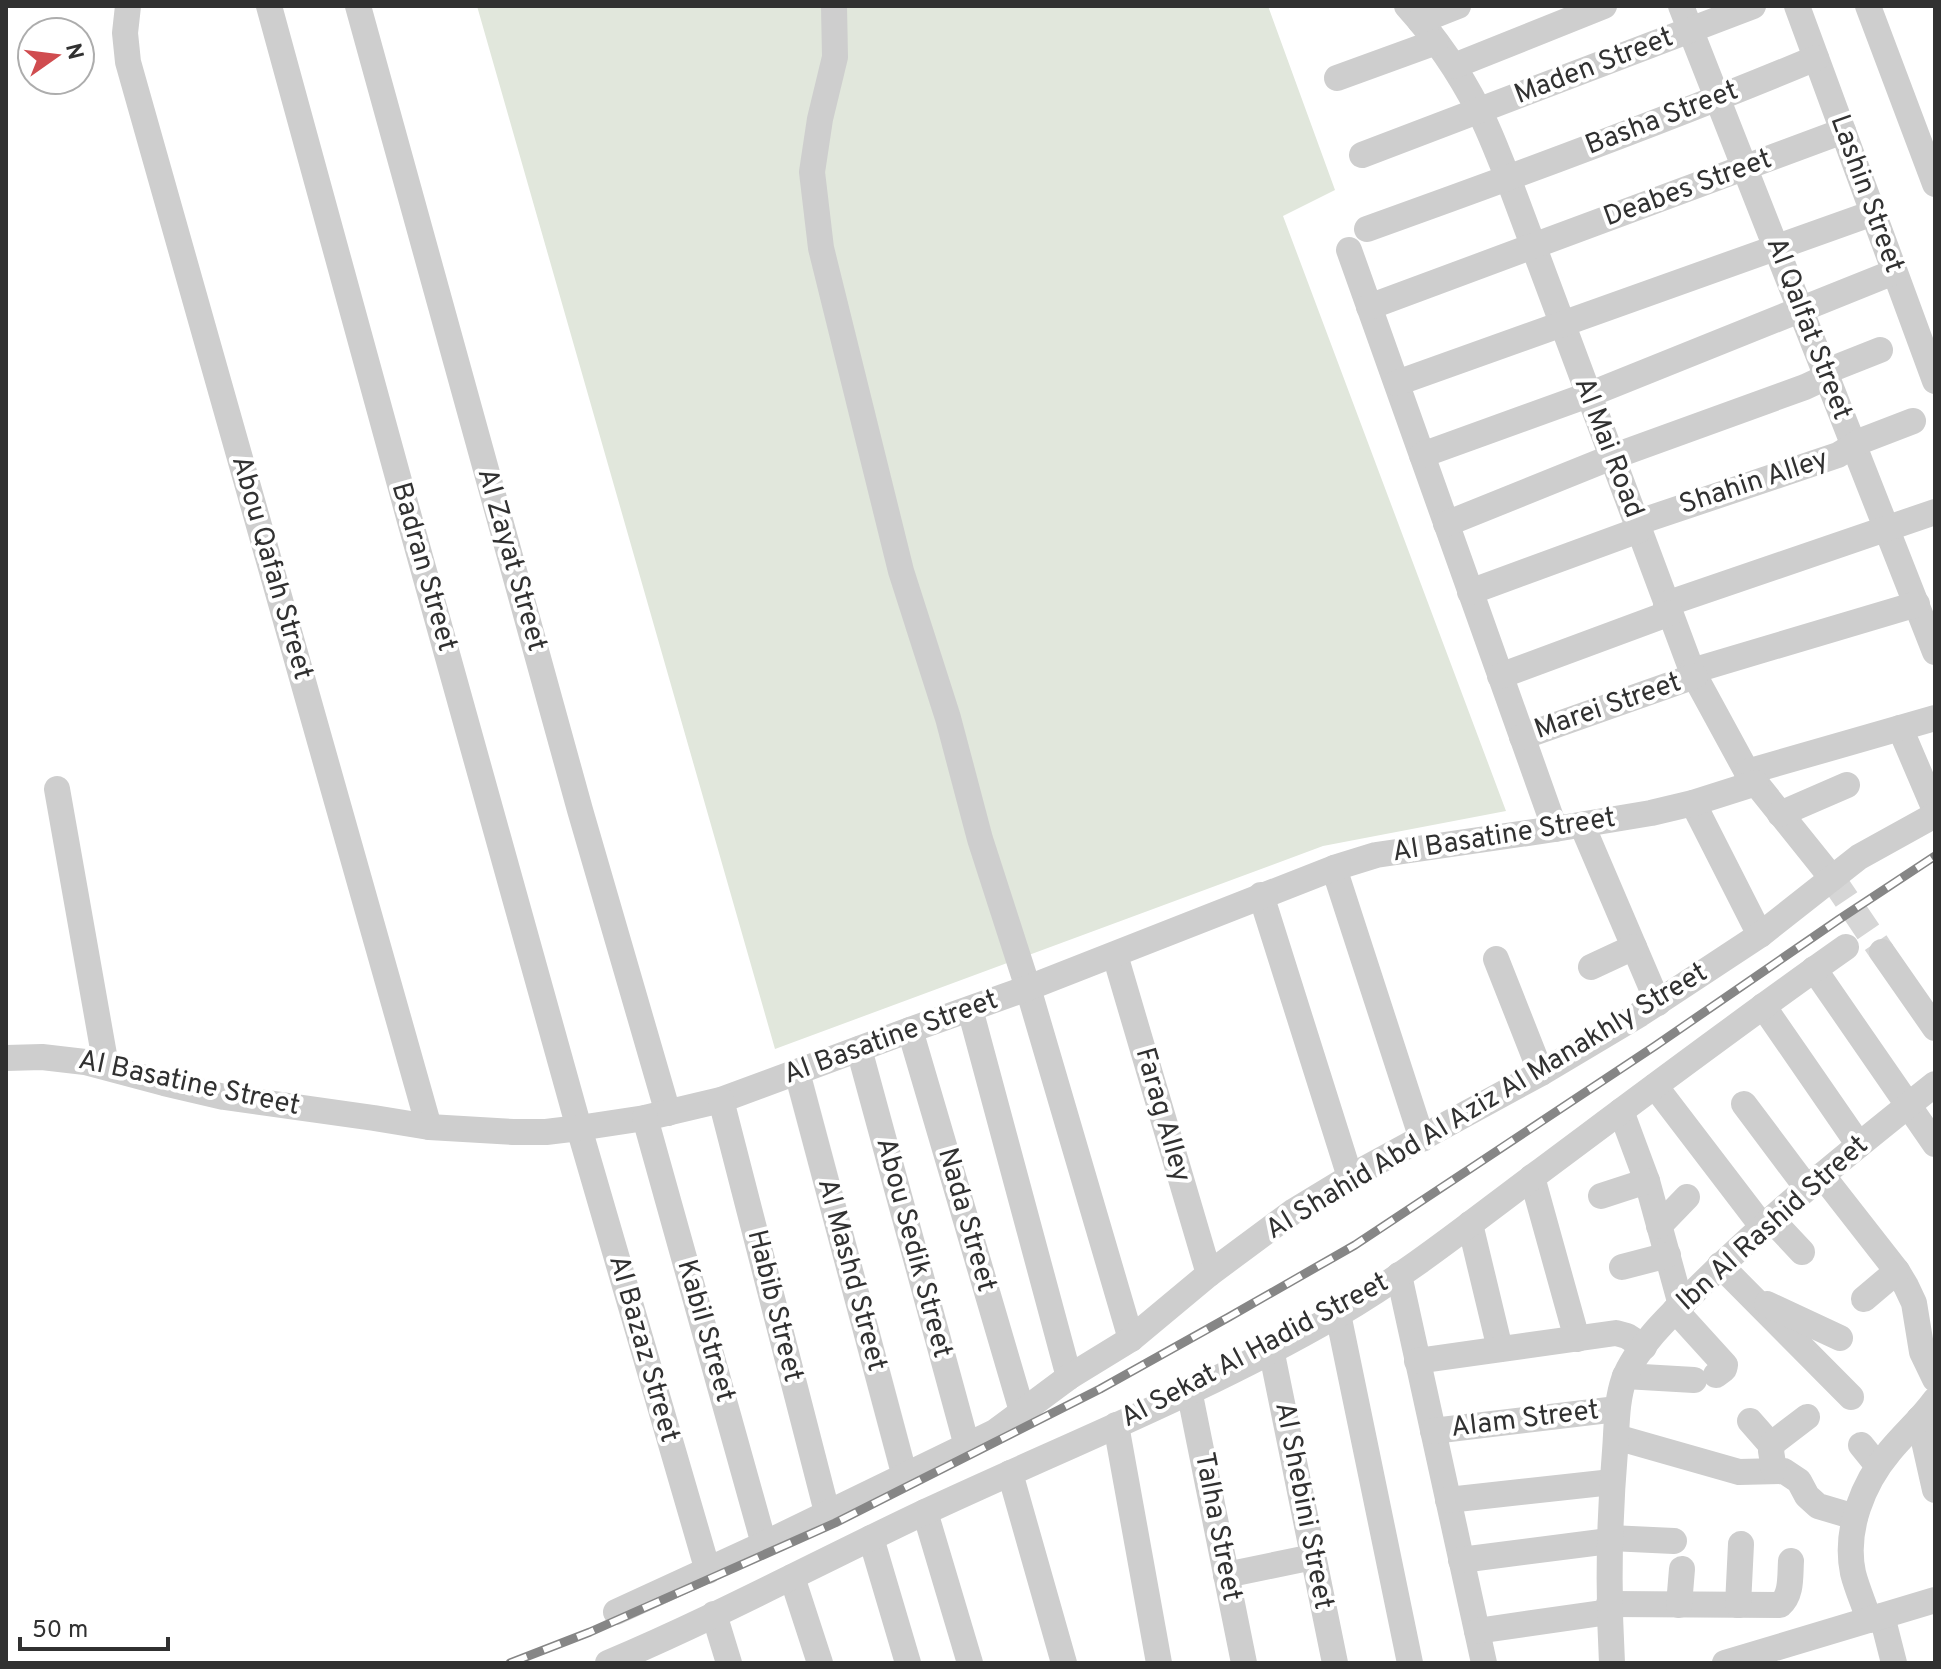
<svg xmlns="http://www.w3.org/2000/svg" width="1941" height="1669" viewBox="0 0 1941 1669" font-family="Overpass,sans-serif">
<rect width="100%" height="100%" fill="#fff"/>
<!-- green -->
<polygon fill="#e1e7dc" points="477,6 1268,6 1335,190 1283,216 1506,811 1323,846 775,1049"/>
<g fill="none" stroke-linecap="round" stroke-linejoin="round">
<!-- minor-tunnel -->
<polyline stroke="#d6d6d6" stroke-width="26" stroke-dasharray="26 13" stroke-linecap="butt" points="1832,878 1882,952"/>
<!-- minor -->
<g stroke="#cecece" stroke-width="26">
<polyline points="128,6 125,33 128,62 429,1127"/>
<polyline points="269,6 410,521 579,1128 708,1571"/>
<polyline points="358,6 580,810 668,1113"/>
<polyline points="834,6 835,57 820,119 812,172 821,248 901,571 948,718 980,839 1028,988 1131,1339"/>
<path d="M1407 6C1435 37 1459 72 1478 109 1490 131 1498 155 1508 178L1692 671 1747 772 1832 878"/>
<polyline points="1681,6 1935,652"/>
<polyline points="1797,6 1935,381"/>
<polyline points="1868,6 1935,184"/>
<polyline points="1420,21 1458,6"/>
<polyline points="1454,66 1604,6"/>
<polyline points="1337,78 1436,42"/>
<polyline points="1362,155 1753,6"/>
<path d="M1367 229C1518 175 1668 120 1816 58"/>
<polyline points="1349,250 1555,829"/>
<polyline points="1369,307 1843,131"/>
<polyline points="1397,383 1873,213"/>
<polyline points="1422,455 1588,395 1894,272"/>
<polyline points="1636,523 1838,455 1861,441 1913,421"/>
<polyline points="1446,524 1612,457 1805,387 1820,380 1832,369 1880,350"/>
<polyline points="1470,592 1639,530"/>
<polyline points="1666,604 1935,512"/>
<polyline points="1692,671 1917,604"/>
<polyline points="1500,676 1670,613"/>
<polyline points="1900,728 1935,810"/>
<polyline points="1522,737 1695,676"/>
<polyline points="1747,772 1935,718"/>
<polyline points="57,789 106,1066"/>
<polyline points="1693,803 1760,935"/>
<polyline points="1780,814 1847,785"/>
<polyline points="1582,825 1658,1003"/>
<polyline points="1334,868 1422,1139"/>
<polyline points="1261,895 1350,1177"/>
<polyline points="1882,952 1935,1028"/>
<polyline points="1115,955 1209,1274"/>
<polyline points="1496,959 1541,1073"/>
<polyline points="1591,967 1634,947"/>
<polyline points="1814,969 1935,1144"/>
<polyline points="1763,1006 1859,1145"/>
<polyline points="970,1009 1069,1377"/>
<polyline points="910,1030 1022,1411"/>
<polyline points="859,1049 967,1446"/>
<polyline points="6,1058 42,1057 85,1062 164,1083 224,1097 374,1118 429,1127 513,1132 546,1132 579,1128 645,1118 721,1100 910,1030 1028,988 1334,868 1376,855 1555,829 1651,813 1693,803 1756,783"/>
<polyline points="797,1072 905,1477"/>
<polyline points="1655,1086 1762,1226"/>
<polyline points="721,1100 827,1512"/>
<polyline points="1744,1104 1807,1188"/>
<polyline points="1621,1111 1647,1181 1681,1305"/>
<polyline points="645,1118 764,1544"/>
<polyline points="1822,1175 1897,1271 1906,1286 1914,1303 1922,1352 1935,1379"/>
<polyline points="1532,1177 1577,1339"/>
<polyline points="1601,1196 1647,1181"/>
<polyline points="1771,1219 1802,1252"/>
<polyline points="1470,1224 1500,1349"/>
<polyline points="1659,1226 1687,1197"/>
<polyline points="1720,1265 1851,1397"/>
<polyline points="1622,1267 1668,1255"/>
<polyline points="1399,1275 1484,1663"/>
<polyline points="1864,1299 1897,1271"/>
<polyline points="1767,1304 1840,1338"/>
<polyline points="1675,1310 1725,1365 1724,1369 1716,1375"/>
<polyline points="1338,1314 1410,1663"/>
<polyline points="1271,1349 1335,1663"/>
<polyline points="1417,1361 1616,1333 1627,1336 1644,1347"/>
<polyline points="1625,1376 1694,1380"/>
<polyline points="1189,1390 1244,1663"/>
<polyline points="1919,1419 1935,1490"/>
<polyline points="1750,1421 1771,1445"/>
<polyline points="1116,1425 1159,1663"/>
<polyline points="1433,1431 1617,1409"/>
<polyline points="1616,1437 1739,1472 1784,1471 1799,1481 1807,1496 1818,1506 1855,1517"/>
<polyline points="1861,1445 1878,1466"/>
<polyline points="1774,1470 1771,1451 1773,1443 1807,1417"/>
<polyline points="1010,1473 1064,1663"/>
<polyline points="1448,1500 1612,1482"/>
<polyline points="925,1512 970,1663"/>
<polyline points="871,1538 908,1663"/>
<polyline points="1610,1538 1674,1541"/>
<polyline points="1461,1560 1609,1541"/>
<polyline points="1226,1575 1313,1557"/>
<polyline points="792,1577 820,1663"/>
<path d="M1609 1604 1780 1605C1792 1595 1790 1576 1791 1561"/>
<polyline points="1679,1605 1682,1569"/>
<polyline points="1738,1605 1741,1544"/>
<polyline points="616,1612 764,1544 995,1432 1069,1377 1131,1339 1209,1274 1294,1211 1350,1177 1541,1073 1640,1014 1760,935 1859,857 1935,815"/>
<polyline points="714,1614 729,1663"/>
<polyline points="1882,1616 1894,1663"/>
<path d="M1869 1620C1864 1604 1857 1589 1853 1573 1844 1530 1863 1483 1890 1451 1904 1434 1922 1418 1935 1400"/>
<polyline points="1477,1631 1609,1612"/>
<path d="M608 1663C717 1617 821 1561 927 1511 1064 1447 1206 1391 1337 1315 1408 1274 1472 1222 1538 1173 1640 1097 1742 1020 1846 947"/>
<path d="M1612 1663C1608 1592 1609 1522 1615 1451 1617 1427 1616 1402 1624 1379 1636 1348 1668 1317 1692 1294 1767 1218 1851 1151 1935 1084"/>
<polyline points="1725,1663 1935,1600"/>
</g>
<defs>
<polyline id="rail" points="510,1663 590,1632 835,1523 1100,1389 1229,1317 1355,1245 1655,1046 1838,920 1935,856"/>
</defs>
<!-- rail casing -->
<use href="#rail" stroke="#868686" stroke-width="9"/>
<!-- rail -->
<use href="#rail" stroke="#fff" stroke-width="6" stroke-dasharray="18" stroke-linecap="butt"/>
</g>
<g text-anchor="middle" dominant-baseline="central" stroke-width="8" stroke-linejoin="round" paint-order="stroke">
<!-- street labels -->
<g font-size="28" fill="#313131" stroke="#fff">
<text transform="translate(1594 67) rotate(-21)">Maden Street</text>
<text transform="translate(1662 119) rotate(-21)">Basha Street</text>
<text transform="translate(1688 189) rotate(-20)">Deabes Street</text>
<text transform="translate(1866 194) rotate(70)">Lashin Street</text>
<text transform="translate(1808 329) rotate(69)">Al Qalfat Street</text>
<text transform="translate(1608 448) rotate(69)">Al Mai Road</text>
<text transform="translate(1754 483) rotate(-18)">Shahin Alley</text>
<text transform="translate(511 560) rotate(74)">Al Zayat Street</text>
<text transform="translate(423 567) rotate(74)">Badran Street</text>
<text transform="translate(271 568) rotate(74)">Abou Qafah Street</text>
<text transform="translate(1608 707) rotate(-19)">Marei Street</text>
<text transform="translate(1504 836) rotate(-9)">Al Basatine Street</text>
<text transform="translate(891 1038) rotate(-20)">Al Basatine Street</text>
<text transform="translate(189 1084) rotate(12)">Al Basatine Street</text>
<text transform="translate(1487 1102) rotate(-31)">Al Shahid Abd Al Aziz Al Manakhly Street</text>
<text transform="translate(1162 1115) rotate(74)">Farag Alley</text>
<text transform="translate(966 1220) rotate(74)">Nada Street</text>
<text transform="translate(1773 1224) rotate(-42)">Ibn Al Rashid Street</text>
<text transform="translate(913 1248) rotate(75)">Abou Sedik Street</text>
<text transform="translate(851 1275) rotate(75)">Al Mashd Street</text>
<text transform="translate(774 1306) rotate(76)">Habib Street</text>
<text transform="translate(705 1331) rotate(74)">Kabil Street</text>
<text transform="translate(643 1349) rotate(74)">Al Bazaz Street</text>
<text transform="translate(1255 1351) rotate(-28)">Al Sekat Al Hadid Street</text>
<text transform="translate(1525 1420) rotate(-7)">Alam Street</text>
<text transform="translate(1303 1506) rotate(79)">Al Shebini Street</text>
<text transform="translate(1217 1527) rotate(79)">Talha Street</text>
</g>
</g>
<!-- border -->
<rect width="1941" height="1669" fill="none" stroke="#313131" stroke-width="16"/>
<!-- north arrow -->
<g transform="translate(56 56) rotate(76)"><circle r="38" fill="#ffffff" stroke="#adadad" stroke-width="2"/>
<path d="M0-6L14 30L0 20L-14 30Z" fill="#d04c4f"/>
<text y="-12" font-size="22" font-weight="bold" text-anchor="middle" fill="#313131">N</text>
</g>
<!-- scale -->
<path d="M20 1637v12h148v-12" fill="none" stroke="#313131" stroke-width="4"/>
<text x="32" y="1637" font-size="24" fill="#313131" stroke="#ffffff" stroke-width="6" paint-order="stroke">50 m</text>
</svg>
